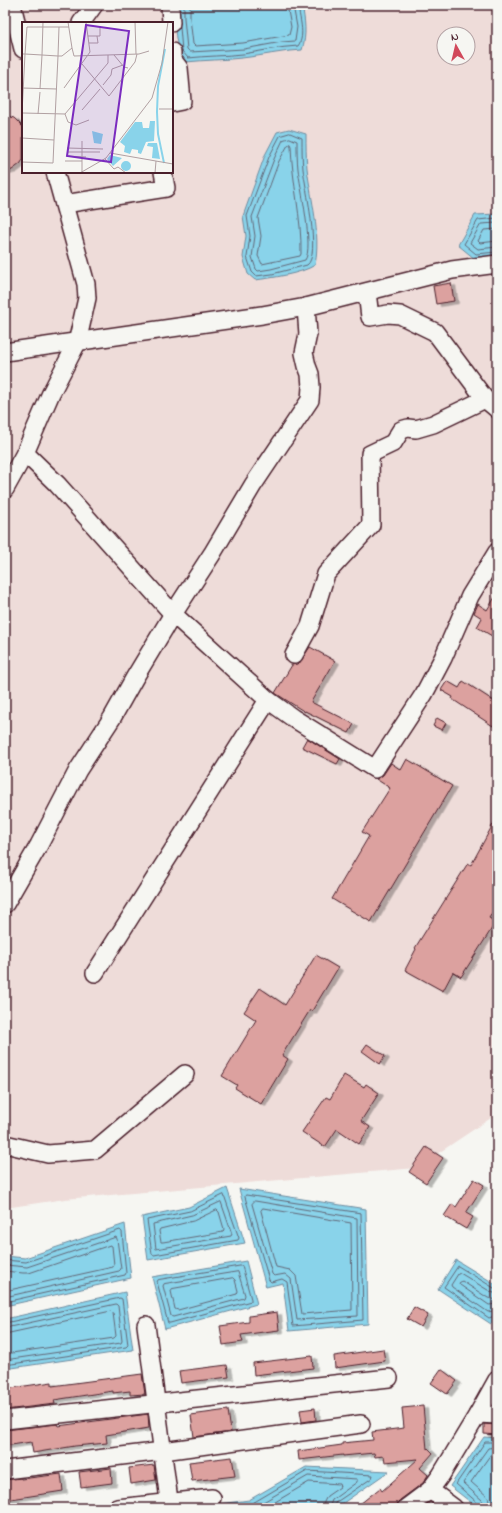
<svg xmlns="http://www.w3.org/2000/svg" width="502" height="1513" viewBox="0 0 502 1513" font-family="'Indie Flower',sans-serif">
<defs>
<filter id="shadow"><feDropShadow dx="4.5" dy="2.5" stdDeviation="0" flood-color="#0004"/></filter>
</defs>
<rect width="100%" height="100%" fill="#f6f6f2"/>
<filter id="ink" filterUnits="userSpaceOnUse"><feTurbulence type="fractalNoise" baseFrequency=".025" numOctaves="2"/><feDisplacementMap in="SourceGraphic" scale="8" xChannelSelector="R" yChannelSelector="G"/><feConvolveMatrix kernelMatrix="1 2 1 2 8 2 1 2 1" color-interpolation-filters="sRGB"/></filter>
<g filter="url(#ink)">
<!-- built -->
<path fill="#eedcd9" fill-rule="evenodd" d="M5 5H497V1114L416 1168 65 1199 5 1208ZM23 23H172V172H23ZM444 34H468V58H444Z"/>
<!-- water -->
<g fill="#89d3ea" stroke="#708b9e">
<path d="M175 5H302C305 20 307 35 302 50 281 51 262 56 242 58 224 60 205 60 186 62 174 50 174 22 175 5Z"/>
<path d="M289 129 306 134C306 145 306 156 307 168 311 200 321 233 315 265 301 274 271 278 255 280L248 274 243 257 246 236 243 216 265 155 277 132Z"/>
<polygon points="497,214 497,255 475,259 458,245 475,215"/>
<polygon points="227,1188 245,1243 148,1260 142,1217 189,1207"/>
<polygon points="239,1189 366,1209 368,1324 289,1331 283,1283 266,1287"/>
<polygon points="125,1224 131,1278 5,1306 5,1256 25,1258"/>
<polygon points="456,1260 497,1285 497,1317 491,1324 438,1289"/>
<polygon points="246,1261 257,1304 165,1329 152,1277"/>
<polygon points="125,1292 133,1350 5,1369 5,1319"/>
<polygon points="484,1437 497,1438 497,1508 478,1508 450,1486"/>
<polygon points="306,1467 389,1471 336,1508 219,1508 219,1504 249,1500"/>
</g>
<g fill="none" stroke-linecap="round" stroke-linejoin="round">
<!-- shore -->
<g stroke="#636777" stroke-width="1">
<polyline points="184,5 184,18 187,49 190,52 244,49 282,42 295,41 297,27 293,5"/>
<polyline points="190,5 190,18 193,44 195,46 243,43 289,35 291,27 287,5"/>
<path d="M180 27 182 51 188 58C206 56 225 56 243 54 262 51 279 47 298 46 306 35 299 17 298 5"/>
<path d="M290 133 302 138C302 148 302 158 303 169 305 185 321 256 307 265L272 274 256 276 252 272 247 257 250 236 247 216 269 157 280 136Z"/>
<path d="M290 138 297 141C297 150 297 160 298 169 300 186 314 248 305 260L271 269 258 271 256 269 252 257 255 236 252 217 274 159 283 140Z"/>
<path d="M290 144 291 146C292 182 302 218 301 254L300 256 262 264 258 256 261 236 258 218 279 161 288 145Z"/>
<polyline points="497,218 478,220 464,244 476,254 497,252"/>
<polyline points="497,223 481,224 470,243 478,249 497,247"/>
<polyline points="497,229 484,230 478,241 480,243 497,241"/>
<polygon points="224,1195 239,1238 238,1240 154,1255 152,1254 147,1220 190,1211"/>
<polygon points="246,1195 361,1213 363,1320 293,1326 287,1282 282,1279 271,1282 269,1280 245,1197"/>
<polygon points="255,1201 357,1218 358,1316 297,1320 291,1279 285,1274 274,1276 272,1274 252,1204"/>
<polygon points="221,1202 232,1234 231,1236 156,1249 153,1224 192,1215"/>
<polygon points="263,1208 351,1223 352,1310 302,1314 296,1276 290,1270 276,1267 261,1211"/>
<polygon points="217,1210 219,1212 224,1229 223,1232 163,1242 161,1242 159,1231 160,1229 193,1221"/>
<polyline points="5,1260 26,1262 120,1230 122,1232 126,1273 125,1275 5,1302"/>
<polyline points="5,1265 27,1267 116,1237 117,1239 121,1269 119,1271 5,1297"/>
<polygon points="242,1266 251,1299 251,1301 170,1323 168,1323 157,1282 158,1280"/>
<polyline points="5,1271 23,1273 29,1273 110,1245 112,1246 114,1265 113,1267 5,1291"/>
<polygon points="238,1272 245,1295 244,1298 173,1317 171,1316 163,1286 164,1284"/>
<polygon points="233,1278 235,1280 238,1291 237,1294 178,1310 175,1309 171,1291 172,1289"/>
<polyline points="497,1289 494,1288 458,1266 444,1287 489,1318 497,1315"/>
<polyline points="497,1294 491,1292 460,1273 458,1274 451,1285 452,1287 488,1312 497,1310"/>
<polyline points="497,1300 488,1298 462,1281 459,1283 460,1285 489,1305 497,1304"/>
<polyline points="5,1323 120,1298 122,1299 128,1345 126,1347 5,1365"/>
<polyline points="5,1328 116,1304 118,1306 122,1341 121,1343 5,1360"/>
<polyline points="5,1334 111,1311 113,1313 116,1336 114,1338 5,1354"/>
<polyline points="224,1508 251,1504 307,1471 373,1475 372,1478 335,1503 334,1508"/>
<polyline points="253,1508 308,1476 357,1479 357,1482 332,1500 329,1508"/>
<polyline points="265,1508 309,1482 339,1484 340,1487 327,1496 324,1502 323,1508"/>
<polyline points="480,1508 479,1504 456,1484 485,1442 497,1442"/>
<polyline points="485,1508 482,1500 463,1483 488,1448 497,1447"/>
<polyline points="491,1508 488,1497 471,1482 491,1454 497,1453"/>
</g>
</g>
<!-- building -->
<g fill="#dca19f" stroke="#4a1f2b" filter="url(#shadow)">
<polygon points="5,115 14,118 23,127 23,160 20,164 12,170 5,172"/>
<polygon points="451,283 454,301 436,304 433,286"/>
<polygon points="497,594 497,639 477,627 482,618 474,613 478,604 487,610"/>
<polygon points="310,647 335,661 311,702 354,724 349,733 305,711 305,712 275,693 292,665 299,663"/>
<polygon points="447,681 459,688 463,681 497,703 497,720 493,726 452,699 453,697 441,690"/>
<polygon points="437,718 446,723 442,730 433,726"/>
<polygon points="307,738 340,759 337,764 302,747"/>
<polygon points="407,759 452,786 371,922 332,899 369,836 362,832 390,788 376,779 383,775 391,763 401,770"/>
<polygon points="497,817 497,906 489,918 496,922 461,977 453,972 443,991 405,970 416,949 415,948 468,863 471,865"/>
<polygon points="316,955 338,968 312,1011 310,1010 282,1055 288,1059 261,1104 235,1088 237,1085 222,1076 256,1020 244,1012 260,988 285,1005"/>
<polygon points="367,1044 385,1056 380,1064 362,1051"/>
<polygon points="344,1075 364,1087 366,1084 379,1093 361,1121 370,1127 359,1144 337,1129 325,1147 302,1132 326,1097 330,1099"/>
<polygon points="426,1147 443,1158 426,1183 409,1172"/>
<polygon points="474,1179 484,1185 466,1213 473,1217 466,1229 444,1216 452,1204 456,1207"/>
<polygon points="414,1307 428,1315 421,1327 407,1319"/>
<polygon points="277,1312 279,1330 241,1335 243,1342 223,1345 220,1326 249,1322 249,1316"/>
<polygon points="383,1349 385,1361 335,1368 334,1356"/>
<polygon points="312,1356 313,1368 254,1375 253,1363"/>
<polygon points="227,1365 229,1377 181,1383 179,1371"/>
<polygon points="441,1369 457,1381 447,1394 431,1383"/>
<polygon points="142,1374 145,1394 130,1395 130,1391 113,1393 113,1391 54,1400 55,1404 5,1410 5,1389 52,1382 52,1386"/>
<polygon points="423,1406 427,1449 428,1448 433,1453 420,1468 428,1475 423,1483 400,1500 396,1508 355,1508 380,1488 382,1491 418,1459 385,1462 384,1456 375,1457 374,1453 343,1456 343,1455 299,1460 298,1451 342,1445 342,1443 373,1440 372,1432 404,1428 402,1408"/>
<polygon points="315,1408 316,1420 302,1422 300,1410"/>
<polygon points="228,1410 231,1432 194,1437 191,1415"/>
<polygon points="148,1414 149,1428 106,1435 107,1443 75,1446 33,1453 31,1442 5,1446 5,1430 57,1424 58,1426"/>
<polygon points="484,1424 497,1425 497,1435 484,1434"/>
<polygon points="232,1457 235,1476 192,1481 189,1462"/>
<polygon points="154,1465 156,1480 131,1484 129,1468"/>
<polygon points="111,1468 112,1483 81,1487 79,1472"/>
<polygon points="61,1474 63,1491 5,1500 5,1480 21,1478 21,1479"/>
</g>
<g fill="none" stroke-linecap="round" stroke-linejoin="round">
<defs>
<g id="minor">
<polyline points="12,5 23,49"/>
<polyline points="170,5 171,23"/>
<polyline points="81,23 94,5"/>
<polyline points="172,52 172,59 179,68 182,101 172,103"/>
<polyline points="64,204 166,188 163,172"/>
<polyline points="367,292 370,317 388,314 400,315 435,332 485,399 497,409"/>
<polyline points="5,352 262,315 306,307 452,270 497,264"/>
<polyline points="25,453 57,484 173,614 268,700 293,718 375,769 424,694 443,658 470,596 497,552"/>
<polyline points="5,489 25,453 51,393 77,343 87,298 86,284 55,172"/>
<polyline points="294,655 310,626 326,574 371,525 370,454 393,443 401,430 408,428 416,429 433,424 485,399"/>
<polyline points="5,904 39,845 78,770 112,718 135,677 173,614 212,554 253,485 310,400 311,387 310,374 307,366 304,353 308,334 306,307"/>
<polyline points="95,973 268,700"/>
<polyline points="5,1144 48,1154 95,1150 185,1074"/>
<polyline points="146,1325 170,1508"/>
<polyline points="478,1414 497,1415"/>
<polyline points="5,1420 389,1378"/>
<polyline points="5,1470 163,1451 361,1424"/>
<polyline points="430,1490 454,1508"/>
<polyline points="117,1508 212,1498"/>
<polyline points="406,1508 430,1490 441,1475 478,1414 497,1380"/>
</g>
</defs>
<!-- minor casing -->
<use href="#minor" stroke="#4a1f2b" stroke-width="20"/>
<!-- minor -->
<use href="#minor" stroke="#f6f6f2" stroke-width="17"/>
</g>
</g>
<!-- overview -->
<g transform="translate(22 22)">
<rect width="151" height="151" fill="#f6f6f2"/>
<path d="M128 99H133L132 119 124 120 119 132 116 131V128L110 127 108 132 102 130 103 124 98 120 113 100H120L121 106H127ZM70 109 81 112 79 122 72 121ZM126 121H135L138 137 130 136 131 125 125 124ZM88 133 100 136 91 144 85 137ZM99 144a5 5 0 1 1 10 0a5 5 0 1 1-10 0Z" fill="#89d3ea"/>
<path fill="none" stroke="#89d3ea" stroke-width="2" d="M142 141 136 112 135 90 136 64 143 27"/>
<path fill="none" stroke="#b1a0a2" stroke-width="1" d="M113 0 114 32M37 5 36 34H40L50 26 46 0M66 14H78V4M67 21H76L75 14M50 26 52 34 117 32 127 29M0 32H3L0 91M92 33 102 45 106 46M60 42 87 74 113 40 115 32M81 63 89 53 90 47 101 43M0 66 35 67M42 66 68 30 64 0M18 67 20 33 3 32 5 5H47M137 87H151M60 88 78 67M1 91 43 92M16 92 18 70M67 98 54 103 46 100 43 92 86 41V33M0 116 32 118 36 34 20 33 21 0M45 126 81 127M45 130H78M88 131 151 142M45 134 64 135M83 137 92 147 96 145 104 151M43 139H60M0 140 31 141 32 118M60 150V119M58 151 84 136 130 76 140 41 146 0M133 151 134 139"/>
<path fill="#7b2cbf" fill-opacity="0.15" stroke="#7b2cbf" stroke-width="2" d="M64 3 107 9 89 140 45 134Z"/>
<rect width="151" height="151" fill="none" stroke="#4a1f2b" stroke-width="2"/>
</g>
<!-- margin -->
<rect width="502" height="1513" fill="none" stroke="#f6f6f2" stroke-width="20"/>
<rect x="10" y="10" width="482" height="1493" fill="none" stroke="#4a1f2b" stroke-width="1.5" filter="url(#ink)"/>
<!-- north arrow -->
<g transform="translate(456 46) rotate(352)"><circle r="19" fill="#f6f6f2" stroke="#b1a0a2"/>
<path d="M0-3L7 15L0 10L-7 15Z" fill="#d1495b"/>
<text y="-6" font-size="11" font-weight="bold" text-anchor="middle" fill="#4a1f2b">N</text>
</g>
</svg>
